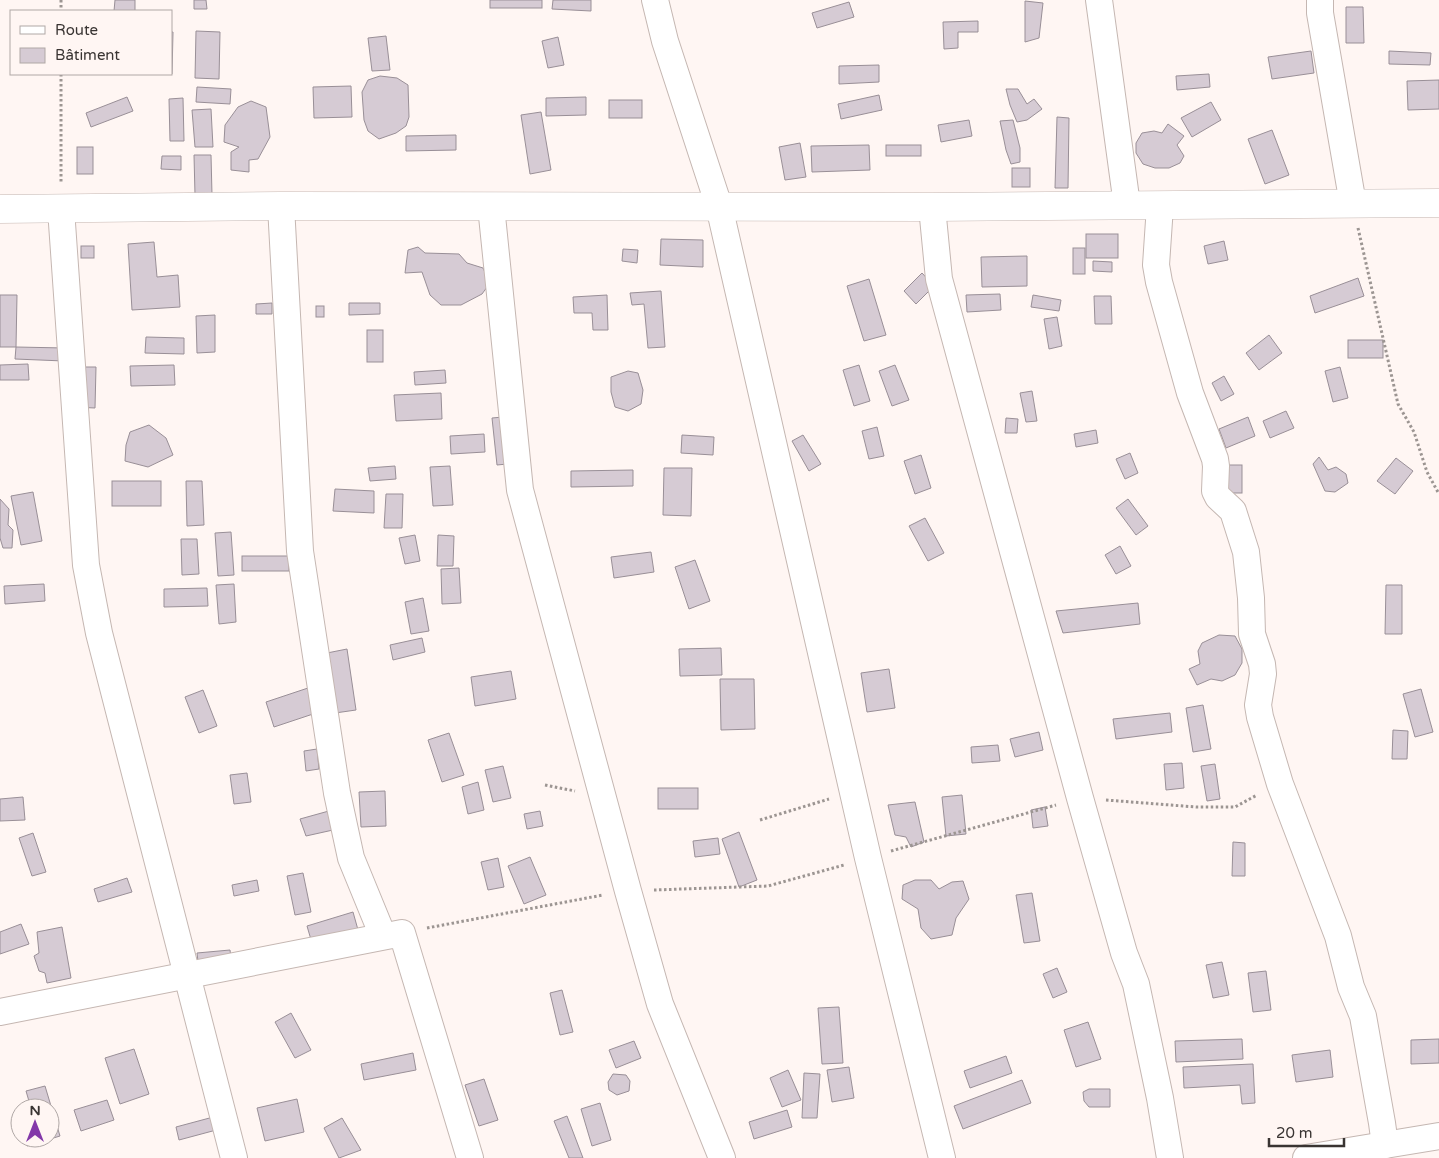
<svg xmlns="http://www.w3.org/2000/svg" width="1439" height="1158" viewBox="0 0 1439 1158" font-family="'Varela Round',sans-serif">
<rect width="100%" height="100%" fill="#fff6f3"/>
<!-- building -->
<g fill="#d6cbd4" stroke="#998f97">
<polygon points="115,0 135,0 135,11 114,11"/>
<polygon points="194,0 206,0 207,9 194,9"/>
<rect x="490" y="0" width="52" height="8"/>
<polygon points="553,0 591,0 591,11 552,9"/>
<polygon points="1025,1 1043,3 1039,38 1025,42"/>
<polygon points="849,2 854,17 817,28 812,13"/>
<polygon points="1346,7 1363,7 1364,43 1346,43"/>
<polygon points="978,21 978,32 958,32 958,48 944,49 943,22"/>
<polygon points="196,31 220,32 219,79 195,78"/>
<polygon points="171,32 173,32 172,74 171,74"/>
<polygon points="386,36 390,70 372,71 368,38"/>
<polygon points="558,37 564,65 548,68 542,41"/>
<polygon points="1311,51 1314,73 1272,79 1268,57"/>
<polygon points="1389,51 1431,53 1430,65 1389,64"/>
<polygon points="879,65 879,82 839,84 839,66"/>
<polygon points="1209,74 1210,87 1177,90 1176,76"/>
<polygon points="380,76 397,78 408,85 409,117 406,126 396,133 379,139 368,131 364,120 362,92 368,80"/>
<polygon points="1439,80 1439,109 1408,110 1407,81"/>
<polygon points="351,86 352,117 314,118 313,87"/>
<polygon points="197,87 231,89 230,104 196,102"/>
<polygon points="1006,89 1018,89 1027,104 1034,99 1042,109 1027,120 1017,122 1010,105"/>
<polygon points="879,95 882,110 841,119 838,104"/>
<polygon points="127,97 133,111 91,127 86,113"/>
<polygon points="586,97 586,115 546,116 546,98"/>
<polygon points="183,98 184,141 170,141 169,99"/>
<rect x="609" y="100" width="33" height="18"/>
<polygon points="251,101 266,107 270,137 258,159 249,160 249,172 231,170 231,152 239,147 224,142 225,125 238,107"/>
<polygon points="1211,102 1221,120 1192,137 1181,118"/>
<polygon points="211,109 213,147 195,147 192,110"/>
<polygon points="541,112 551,170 530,174 521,115"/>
<polygon points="1057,117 1069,118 1068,188 1055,188"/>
<polygon points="969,120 972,136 941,142 938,125"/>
<polygon points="1013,120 1020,148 1020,162 1011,164 1006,150 1000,121"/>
<polygon points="1168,124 1184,136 1177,145 1184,156 1180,163 1169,168 1155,168 1143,164 1136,153 1136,143 1142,133 1154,131 1162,133"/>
<polygon points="1272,130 1289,175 1265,184 1248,139"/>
<polygon points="456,135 456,150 406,151 406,136"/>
<polygon points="800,143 806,177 785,180 779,147"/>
<polygon points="869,145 870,170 812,172 811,146"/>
<rect x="886" y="145" width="35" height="11"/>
<rect x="77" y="147" width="16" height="27"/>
<polygon points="194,155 211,155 212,195 195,195"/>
<polygon points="162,156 181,156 181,170 161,169"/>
<rect x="1012" y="168" width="18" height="19"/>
<rect x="1086" y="234" width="32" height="24"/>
<polygon points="661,239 703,240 703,267 660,265"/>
<polygon points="1224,241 1228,260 1208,264 1204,246"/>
<polygon points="154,242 157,277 178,275 180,307 132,310 128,244"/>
<rect x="81" y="246" width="13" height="12"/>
<polygon points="418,247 425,253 459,254 467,263 483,268 490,283 482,294 461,305 441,305 430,295 422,272 405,273 408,250"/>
<rect x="1073" y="248" width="12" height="26"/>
<polygon points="623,249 638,250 637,263 622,261"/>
<polygon points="1027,256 1027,286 982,287 981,257"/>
<polygon points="1093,261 1112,262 1112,272 1093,271"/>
<polygon points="922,273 934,286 916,304 904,291"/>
<polygon points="1358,278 1364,296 1315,313 1310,296"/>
<polygon points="869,279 886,335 864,341 847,286"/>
<polygon points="661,291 665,347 648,348 644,304 632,305 630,293"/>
<polygon points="1000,294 1001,310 967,312 966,295"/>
<polygon points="0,295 17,295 16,347 0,347"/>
<polygon points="607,295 608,330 593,330 592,313 574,313 573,297"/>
<polygon points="1033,295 1061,300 1059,311 1031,307"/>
<polygon points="1094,296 1111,296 1112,324 1095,324"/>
<polygon points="272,303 272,314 256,314 256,304"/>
<polygon points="349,303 380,303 380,314 349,315"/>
<rect x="316" y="306" width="8" height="11"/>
<polygon points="215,315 215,352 197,353 196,316"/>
<polygon points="1057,317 1062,346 1049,349 1044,319"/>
<rect x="367" y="330" width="16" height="32"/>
<polygon points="1269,335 1282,353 1259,370 1246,353"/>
<polygon points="146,337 184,338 184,354 145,353"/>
<rect x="1348" y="340" width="35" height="18"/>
<polygon points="16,347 65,348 64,361 15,359"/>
<polygon points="28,364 29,380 0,380 0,365"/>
<polygon points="174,365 175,385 131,386 130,366"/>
<polygon points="859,365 870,401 854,406 843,370"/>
<polygon points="895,365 909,400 892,406 879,371"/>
<polygon points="75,367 96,367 95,408 74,407"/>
<polygon points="1340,367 1348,398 1333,402 1325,371"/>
<polygon points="445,370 446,383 415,385 414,372"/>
<polygon points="628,371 638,373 643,390 641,404 628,411 615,407 611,392 611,377"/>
<polygon points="1224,376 1234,394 1221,401 1212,383"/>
<polygon points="1032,391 1037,421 1026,422 1020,393"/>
<polygon points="441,393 442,419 396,421 394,395"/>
<polygon points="1286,411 1294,428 1270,438 1263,421"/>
<polygon points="514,416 518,463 497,465 492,418"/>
<polygon points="1248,417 1255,436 1226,448 1219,429"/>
<polygon points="1006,418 1018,419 1017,433 1005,433"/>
<polygon points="149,425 166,438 173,455 148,467 125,461 126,445 130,432"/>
<polygon points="877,427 884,456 869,459 862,431"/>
<polygon points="1096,430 1098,443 1076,447 1074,434"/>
<polygon points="484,434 485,452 451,454 450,436"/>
<polygon points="682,435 714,437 713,455 681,453"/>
<polygon points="803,435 821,464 809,471 792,441"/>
<polygon points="1130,453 1138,473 1125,479 1116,459"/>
<polygon points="921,455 931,488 915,494 904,461"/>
<polygon points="1319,457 1328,470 1336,467 1346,474 1348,483 1335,492 1325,491 1313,464"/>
<polygon points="1396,458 1413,471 1395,494 1377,481"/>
<rect x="1224" y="465" width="18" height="28"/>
<polygon points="395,466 396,479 370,481 368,468"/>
<polygon points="450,466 453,505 433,506 430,467"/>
<polygon points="664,468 692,468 691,516 663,515"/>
<polygon points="633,470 633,486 571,487 571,471"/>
<rect x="112" y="481" width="49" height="25"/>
<polygon points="186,481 202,481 204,525 187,526"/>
<polygon points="335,489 374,491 374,513 333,511"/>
<polygon points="33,492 42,541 21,545 11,496"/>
<polygon points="386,494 403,494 402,528 384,528"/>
<polygon points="0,499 9,509 8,525 13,530 12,548 3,548 0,538"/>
<polygon points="1128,499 1148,526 1136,535 1116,508"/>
<polygon points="925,518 944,553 928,561 909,526"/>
<polygon points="231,532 234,575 218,576 215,533"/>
<polygon points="415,535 420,561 405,564 399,538"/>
<polygon points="438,535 454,536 453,566 437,566"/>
<polygon points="181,539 197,539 199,574 182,575"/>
<polygon points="1120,546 1131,566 1116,574 1105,555"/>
<polygon points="651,552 654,572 614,578 611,557"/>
<rect x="242" y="556" width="47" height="15"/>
<polygon points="695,560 710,601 689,609 675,567"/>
<polygon points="459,568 461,603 442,604 441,569"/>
<polygon points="44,584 45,601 5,604 4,586"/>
<polygon points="234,584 236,622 219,624 216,585"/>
<polygon points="1386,585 1402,585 1402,634 1385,634"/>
<polygon points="207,588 208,606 164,607 164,589"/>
<polygon points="423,598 429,631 411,634 405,602"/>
<polygon points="1138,603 1140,624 1063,633 1056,611"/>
<polygon points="1219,635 1235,636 1242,649 1242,663 1235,675 1222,681 1211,679 1197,685 1189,669 1200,664 1198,651 1202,643"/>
<polygon points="422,638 425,652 393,660 390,645"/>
<polygon points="721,648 722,675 680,676 679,649"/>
<polygon points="347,649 356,710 335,713 327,653"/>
<polygon points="889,669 895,708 867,712 861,673"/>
<polygon points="511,671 516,699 475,706 471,677"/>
<polygon points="720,679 754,679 755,729 721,730"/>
<polygon points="311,687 319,712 274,727 266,702"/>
<polygon points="1421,689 1433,732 1415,737 1403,694"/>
<polygon points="203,690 217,726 199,733 185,697"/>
<polygon points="1203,705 1211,749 1193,752 1186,708"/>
<polygon points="1170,713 1172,732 1116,739 1113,719"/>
<polygon points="1393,730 1408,731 1407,759 1392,759"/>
<polygon points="1039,732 1043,750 1015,757 1010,739"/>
<polygon points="449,733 464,775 442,782 428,740"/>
<polygon points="998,745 1000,761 972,763 971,747"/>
<polygon points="317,749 319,769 306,771 304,751"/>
<polygon points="1182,763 1184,788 1166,790 1164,764"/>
<polygon points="1215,764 1220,799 1207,801 1201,766"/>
<polygon points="503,766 511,798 493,802 485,770"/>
<polygon points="247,773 251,802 234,804 230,775"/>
<polygon points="478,782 484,810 468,814 462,787"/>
<rect x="658" y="788" width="40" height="21"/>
<polygon points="385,791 386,826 361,827 359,792"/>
<polygon points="962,795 966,834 946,836 942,797"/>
<polygon points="23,797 25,820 0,821 0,799"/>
<polygon points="915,802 924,842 911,847 906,837 895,835 888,805"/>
<polygon points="1045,807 1048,826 1033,828 1031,810"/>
<polygon points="336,809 342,828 306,836 300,819"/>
<polygon points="540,811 543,826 527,829 524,814"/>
<polygon points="739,832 757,880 739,887 722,839"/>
<polygon points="33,833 46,872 32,876 19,838"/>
<polygon points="718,838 720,854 695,857 693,841"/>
<polygon points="1233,842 1245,843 1245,876 1232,876"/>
<polygon points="530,857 546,895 524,904 508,866"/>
<polygon points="498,858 504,887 488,890 481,862"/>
<polygon points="303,873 311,912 295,915 287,876"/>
<polygon points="127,878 132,892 98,902 94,889"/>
<polygon points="257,880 259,891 234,896 232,885"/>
<polygon points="915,880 931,880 939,889 952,882 963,881 969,899 956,918 952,935 931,939 921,928 918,909 902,899 903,885"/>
<polygon points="1032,893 1040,941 1024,943 1016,895"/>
<polygon points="353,912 360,937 314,950 307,926"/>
<polygon points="21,924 29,944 0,954 0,932"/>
<polygon points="62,927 71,978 47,983 45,973 39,971 34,956 39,953 37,932"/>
<polygon points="230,950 232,967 199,970 197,953"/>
<polygon points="1222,962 1229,995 1213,998 1206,965"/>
<polygon points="1057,968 1067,992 1053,998 1043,974"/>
<polygon points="1266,971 1271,1010 1253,1012 1248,973"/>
<polygon points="562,990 573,1032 560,1035 550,993"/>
<polygon points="839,1007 843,1063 822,1064 818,1008"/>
<polygon points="291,1013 311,1050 295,1058 275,1022"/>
<polygon points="1088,1022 1101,1059 1076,1067 1064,1030"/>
<polygon points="1242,1039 1243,1059 1176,1062 1175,1041"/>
<polygon points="1439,1039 1439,1063 1411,1064 1411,1040"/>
<polygon points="634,1041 641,1058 616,1068 609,1050"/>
<polygon points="134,1049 149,1094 120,1104 105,1058"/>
<polygon points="1330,1050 1333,1077 1296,1082 1292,1055"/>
<polygon points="413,1053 416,1070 364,1080 361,1064"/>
<polygon points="1006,1056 1012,1073 970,1088 964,1071"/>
<polygon points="1253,1064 1255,1103 1242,1104 1240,1085 1184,1088 1183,1067"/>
<polygon points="849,1067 854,1098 832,1102 827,1070"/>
<polygon points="788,1070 801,1100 782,1107 770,1078"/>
<polygon points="804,1073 820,1074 817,1118 802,1118"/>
<polygon points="613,1074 626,1075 630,1081 629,1091 617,1095 609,1090 608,1082"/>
<polygon points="484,1079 498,1120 479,1126 465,1085"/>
<polygon points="1022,1080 1031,1103 963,1129 954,1106"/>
<polygon points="45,1086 60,1136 27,1146 24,1138 50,1138 50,1108 31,1108 26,1091"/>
<polygon points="1089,1089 1110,1089 1110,1107 1089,1107 1084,1101 1083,1092"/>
<polygon points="297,1099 304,1132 265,1141 257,1108"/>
<polygon points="107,1100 114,1120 81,1131 74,1110"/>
<polygon points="600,1103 611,1140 592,1146 581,1109"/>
<polygon points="787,1110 792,1127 754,1139 749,1122"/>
<polygon points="217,1116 220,1129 179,1140 176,1127"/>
<polygon points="567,1116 583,1158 569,1158 554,1121"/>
<polygon points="342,1118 361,1150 339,1158 324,1128"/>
</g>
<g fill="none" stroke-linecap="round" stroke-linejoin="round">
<defs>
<g id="minor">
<polyline points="655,0 665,41 719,206 868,858 942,1158"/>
<polyline points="1099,0 1127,205"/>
<polyline points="1320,0 1320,13 1353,204"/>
<polyline points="281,206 300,551 337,793 351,858 383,936"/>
<polyline points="491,206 520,490 628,891 660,1004 722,1158"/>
<polyline points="1160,206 1156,265 1159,282 1190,393 1215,459 1216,466 1215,491 1218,497 1233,511 1246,552 1251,598 1252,634 1262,664 1263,674 1258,705 1260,717 1280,784 1338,936 1351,987 1363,1016 1382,1123 1385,1145"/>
<polyline points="932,207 939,279 1080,798 1124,953 1136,984 1160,1098 1170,1158"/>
<polyline points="61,209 86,565 99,633 234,1158"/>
<polyline points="0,1012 402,933 470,1158"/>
<polyline points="1306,1158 1439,1136"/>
</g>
<polyline id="tertiary" points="0,209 281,206 932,207 1439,203"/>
</defs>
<!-- minor casing -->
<use href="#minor" stroke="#c5b7b2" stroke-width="28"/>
<!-- tertiary casing -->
<use href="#tertiary" stroke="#c5b7b2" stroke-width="29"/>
<!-- path -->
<g stroke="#9c9592" stroke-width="3" stroke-dasharray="2.5 2.5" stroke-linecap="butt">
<polyline points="61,0 61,11"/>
<polyline points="61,74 61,184"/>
<polyline points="1358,228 1398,404 1414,432 1427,472 1439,494"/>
<polyline points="545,785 575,791"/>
<polyline points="1106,800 1196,807 1235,807 1257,795"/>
<polyline points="760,820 829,799"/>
<polyline points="891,851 1056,805"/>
<polyline points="654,890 768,886 844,865"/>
<polyline points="427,928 603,895"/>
</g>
<!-- minor -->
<use href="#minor" stroke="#fff" stroke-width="26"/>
<!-- tertiary -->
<use href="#tertiary" stroke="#fff" stroke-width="28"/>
</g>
<!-- legend -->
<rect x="10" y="10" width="162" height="65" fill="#fff6f3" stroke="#b0a8a6"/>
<rect x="20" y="26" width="25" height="8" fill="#ffffff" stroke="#b0a8a6"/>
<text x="55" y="35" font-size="15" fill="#393432">Route</text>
<rect x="20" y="48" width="25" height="15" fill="#d6cbd4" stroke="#b0a8a6"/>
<text x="55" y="60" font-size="15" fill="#393432">Bâtiment</text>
<!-- north arrow -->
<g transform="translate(35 1123)"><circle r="24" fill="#fff6f3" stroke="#b0a8a6"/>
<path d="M0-4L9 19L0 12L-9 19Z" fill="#8338a9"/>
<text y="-8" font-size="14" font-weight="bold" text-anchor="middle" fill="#393432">N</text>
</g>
<!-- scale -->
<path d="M1269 1138v8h75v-8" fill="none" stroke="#393432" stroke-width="2.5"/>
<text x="1276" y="1138" font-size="15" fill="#393432" stroke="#fff6f3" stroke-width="4" paint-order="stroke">20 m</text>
</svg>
